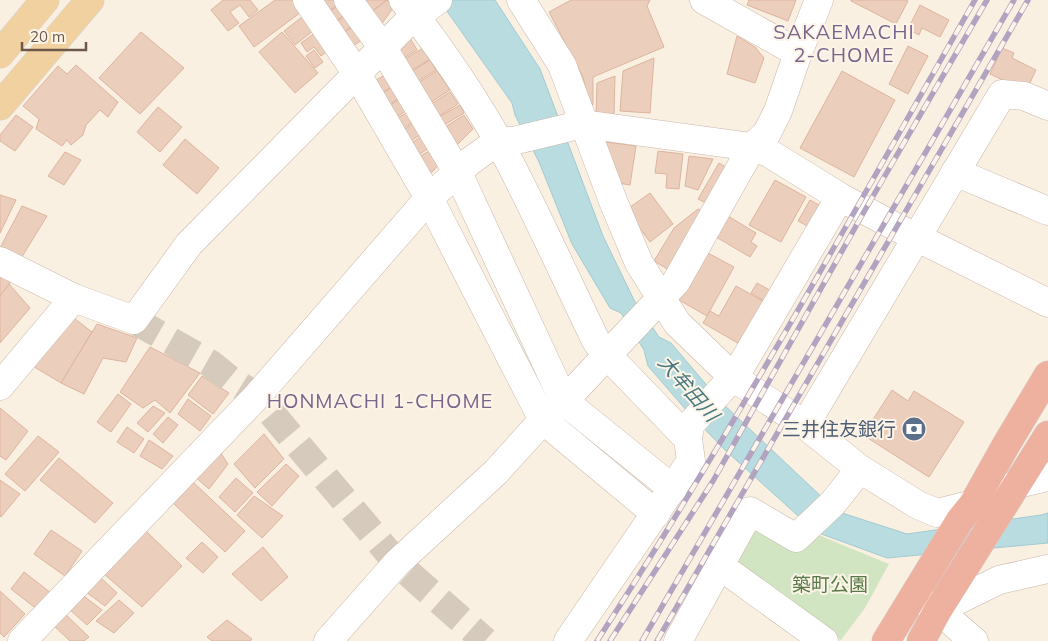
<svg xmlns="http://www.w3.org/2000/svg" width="1048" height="641" viewBox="0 0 1048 641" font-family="Mulish,'Noto Sans JP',sans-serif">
<rect width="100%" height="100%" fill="#f9f0e2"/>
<!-- green -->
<polygon fill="#d2e5c2" points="753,524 816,534 889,564 865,608 841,640 829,635 733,560"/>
<!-- water -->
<polygon fill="#b9dce0" stroke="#a0cbd1" points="439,0 495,0 540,69 603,236 634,300 659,337 671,343 721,402 825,500 839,512 907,534 1041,515 1048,513 1048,543 887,558 816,532 725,450 687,411 648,366 644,350 621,313 610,308 572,244 539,162 515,115 512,103"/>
<!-- building -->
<g fill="#eccebc" stroke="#ddb49f">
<polygon points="223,0 250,0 258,10 249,17 240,5 230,12 239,23 228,31 211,10"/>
<polygon points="275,0 297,0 304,10 254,47 239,26"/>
<polygon points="313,0 343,0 344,1 323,15"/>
<polygon points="352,0 387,0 364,17"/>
<polygon points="387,0 393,8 376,32 365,17"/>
<polygon points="571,0 650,0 647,6 664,47 593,77 593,105 588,98 583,77 549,12"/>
<polygon points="749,0 796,0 788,21 747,5"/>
<polygon points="851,0 905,0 908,1 896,24 851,1"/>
<polygon points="344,1 351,10 331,25 324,16"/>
<polygon points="920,5 949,20 940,37 922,28 919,35 908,29"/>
<polygon points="351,11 358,21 339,36 331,26"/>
<polygon points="307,13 318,27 295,45 284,31"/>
<polygon points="359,22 369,35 349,49 339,36"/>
<polygon points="319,30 333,47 321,56 314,47 307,52 301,43"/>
<polygon points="141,32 184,68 140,114 99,78"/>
<polygon points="282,32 318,73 295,93 259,52"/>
<polygon points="737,36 755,47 764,58 755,83 727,74"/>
<polygon points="410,38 417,50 397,62 388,50"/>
<polygon points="908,46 928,56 908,94 889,84"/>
<polygon points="425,47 432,58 405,74 398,63"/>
<polygon points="1002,48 1014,53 1012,58 1036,70 1026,91 990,74"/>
<polygon points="314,50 323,62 315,68 306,56"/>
<polygon points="654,58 650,113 620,111 623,71"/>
<polygon points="430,60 436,70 412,85 406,75"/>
<polygon points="76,65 118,102 108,117 100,110 86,125 83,135 71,145 67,140 62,146 36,129 39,119 23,106 58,66 67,74"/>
<polygon points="392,71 398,83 376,96 369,84"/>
<polygon points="437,71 450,90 425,106 413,86"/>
<polygon points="842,71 895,100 854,177 800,148"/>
<polygon points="615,76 614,114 596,114 597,83"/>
<polygon points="398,84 405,95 383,108 376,97"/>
<polygon points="450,92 458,104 433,120 425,108"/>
<polygon points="405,96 412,107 390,121 383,109"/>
<polygon points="460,105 464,113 439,128 434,120"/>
<polygon points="158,107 182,127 160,152 137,132"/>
<polygon points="413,109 419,119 397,132 391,122"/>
<polygon points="16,115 33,127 15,151 0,141 0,135"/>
<polygon points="464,115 473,129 451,151 439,131"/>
<polygon points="420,120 427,131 405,144 398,133"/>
<polygon points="429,132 436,144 413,158 406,146"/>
<polygon points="185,139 219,168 197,194 163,165"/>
<polygon points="606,142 636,146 630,185 618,183"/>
<polygon points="438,146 445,158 432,172 425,172 417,158"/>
<polygon points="658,151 683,154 679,189 666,188 667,174 655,173"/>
<polygon points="65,152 81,160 64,185 48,176"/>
<polygon points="689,156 713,159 698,190 685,186"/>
<polygon points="719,163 729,169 708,204 698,199"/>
<polygon points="775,180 806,197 781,242 749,225"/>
<polygon points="650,193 673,224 650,242 626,210"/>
<polygon points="0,195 16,200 0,233"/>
<polygon points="810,200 819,205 817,208 821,210 811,228 798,221"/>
<polygon points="22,206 47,216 20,260 0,248"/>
<polygon points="698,209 704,212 669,270 654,261 674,228"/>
<polygon points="728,216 756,233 751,242 757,246 750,257 716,237"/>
<polygon points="706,252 734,267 707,316 679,300"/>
<polygon points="0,276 12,280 0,296"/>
<polygon points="757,283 775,293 769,304 751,293"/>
<polygon points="9,284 30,308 0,343 0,296"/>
<polygon points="736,286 768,304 743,346 703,323 710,311 719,316"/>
<polygon points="71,316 92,332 61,383 31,365"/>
<polygon points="97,324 137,338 126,362 103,358 84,394 61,383"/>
<polygon points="150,347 200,373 170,413 155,400 143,408 120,392"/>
<polygon points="202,376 229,393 213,414 188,395"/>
<polygon points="892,390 908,401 914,391 964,422 929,477 863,435"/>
<polygon points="118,394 131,404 111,432 97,422"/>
<polygon points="188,399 211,416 200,431 178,414"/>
<polygon points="153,406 165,413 148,432 137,423"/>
<polygon points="0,408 28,431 6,460 0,456"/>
<polygon points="168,417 178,425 163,443 153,434"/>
<polygon points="127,427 144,439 134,453 117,442"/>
<polygon points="264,434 284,459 255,488 234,464"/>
<polygon points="38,436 59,452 25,491 5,474"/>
<polygon points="149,440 173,456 162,469 140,456"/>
<polygon points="218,449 228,464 209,489 193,475"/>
<polygon points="59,458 113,503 95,523 40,480"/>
<polygon points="286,464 299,476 272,506 257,492"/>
<polygon points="236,478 253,493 235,512 219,497"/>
<polygon points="0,480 20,494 1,517 0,516"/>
<polygon points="193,482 245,531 225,552 173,503"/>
<polygon points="254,496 283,516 262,538 237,515"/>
<polygon points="51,530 82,551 65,576 34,554"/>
<polygon points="146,531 182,566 142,607 103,573"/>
<polygon points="202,542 218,557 203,573 186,558"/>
<polygon points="263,547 288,577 261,601 232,574"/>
<polygon points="24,572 51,593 38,610 11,589"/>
<polygon points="100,577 117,593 105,606 86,592"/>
<polygon points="0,591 25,614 4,637 0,633"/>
<polygon points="81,594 102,610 87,625 69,609"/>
<polygon points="119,600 134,613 114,633 96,621"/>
<polygon points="62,611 89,637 84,641 70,641 51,623"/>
<polygon points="227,620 252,639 250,641 212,641 207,637"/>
</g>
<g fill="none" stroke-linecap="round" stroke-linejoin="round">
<!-- minor-tunnel -->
<polyline stroke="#d6cabc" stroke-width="28" stroke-dasharray="28 14" stroke-linecap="butt" points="134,320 211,364 231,380 257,396 397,563 485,641"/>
<defs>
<g id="minor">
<polyline points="307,0 357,74 429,198 543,420 656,514"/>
<polyline points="348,0 383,48 458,173 564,401 673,489"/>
<path d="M403 0C438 45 471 92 499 142 534 207 564 275 596 341L607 355 688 439 691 461 568 641"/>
<polyline points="521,0 562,65 613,201 639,263 677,323 734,378 805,425 860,469 918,505 937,513 973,504 1017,484 1048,477"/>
<polyline points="704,0 798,53"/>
<polyline points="955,172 1048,211"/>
<polyline points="0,261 74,298 134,320 189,244 406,24 438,0"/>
<polyline points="0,386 74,298"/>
<polyline points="805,425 1002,94 1024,96 1048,106"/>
<polyline points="688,439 690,425 729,381 734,378 840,197"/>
<polyline points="720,566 824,641"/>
<polyline points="927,604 938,610 999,580 1048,569"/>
<polyline points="938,610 974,641"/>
<polyline points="22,641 257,396 429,198 469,162 498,141 513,141 583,124 752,147 769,153 840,197 896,227 1048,303"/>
<polyline points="328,641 397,563 496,472 543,420 564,401 676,282 752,147 767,133 778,111 798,53 819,0"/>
<polyline points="678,641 750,511 796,538 833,503 860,469"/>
</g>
<g id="major">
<polyline points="0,54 45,0"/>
<polyline points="0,106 90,0"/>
</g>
<g id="highway">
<polyline points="886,641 960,520 973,504 1006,445 1048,375"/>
<polyline points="921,641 938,610 1048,435"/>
</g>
</defs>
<!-- minor casing -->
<use href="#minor" stroke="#c8b7aa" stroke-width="29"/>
<!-- major casing -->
<use href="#major" stroke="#d6d0cd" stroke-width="29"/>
<!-- highway casing -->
<use href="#highway" stroke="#d6d0cd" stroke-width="29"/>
<!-- minor -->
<use href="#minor" stroke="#fff" stroke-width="28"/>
<!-- major -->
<use href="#major" stroke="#f2d1a0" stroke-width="28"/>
<!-- highway -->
<use href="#highway" stroke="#eeb19f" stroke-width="28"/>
<defs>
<g id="rail">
<path d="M597 641C732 433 852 215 975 0"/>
<polyline points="610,641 713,481 865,210 987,0"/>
<polyline points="642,641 1014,0"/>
<polyline points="657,641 1028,0"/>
</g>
</defs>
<!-- rail casing -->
<use href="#rail" stroke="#b2a3c1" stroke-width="5.5"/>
<!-- rail -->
<use href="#rail" stroke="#fdf4e8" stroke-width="4" stroke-dasharray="11" stroke-linecap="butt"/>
</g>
<!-- icons -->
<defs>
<symbol id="bank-disc" viewBox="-11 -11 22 22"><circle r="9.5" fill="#5c6f8a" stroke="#fdf4e8"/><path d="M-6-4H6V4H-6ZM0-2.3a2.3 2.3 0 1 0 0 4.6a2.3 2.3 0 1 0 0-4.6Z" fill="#fff"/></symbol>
</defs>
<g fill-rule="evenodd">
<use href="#bank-disc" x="900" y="415" width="28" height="28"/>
</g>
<g text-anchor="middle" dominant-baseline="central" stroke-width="4" stroke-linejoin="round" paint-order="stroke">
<!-- service labels -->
<g font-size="19" fill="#4e5e75" stroke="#fdf4e8" text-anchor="end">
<text x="896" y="429">三井住友銀行</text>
</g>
<!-- park labels -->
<g font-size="19" fill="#577948" stroke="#fdf4e8">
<text x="830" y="584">築町公園</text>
</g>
<!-- neighbourhood labels -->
<g font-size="20" letter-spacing="1" fill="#7c638b" stroke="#fdf4e8">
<text x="844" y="31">SAKAEMACHI<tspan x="844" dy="23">2-CHOME</tspan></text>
<text x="380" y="400">HONMACHI 1-CHOME</text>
</g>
<!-- water labels -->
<g font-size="20" font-style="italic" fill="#477880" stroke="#fdf4e8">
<text transform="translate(689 388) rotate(49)">大牟田川</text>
</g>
</g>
<!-- scale -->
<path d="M22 42v8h64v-8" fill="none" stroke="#6e574b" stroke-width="2.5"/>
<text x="30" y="42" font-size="15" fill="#6e574b" stroke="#fdf4e8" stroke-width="4" paint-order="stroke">20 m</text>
</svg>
